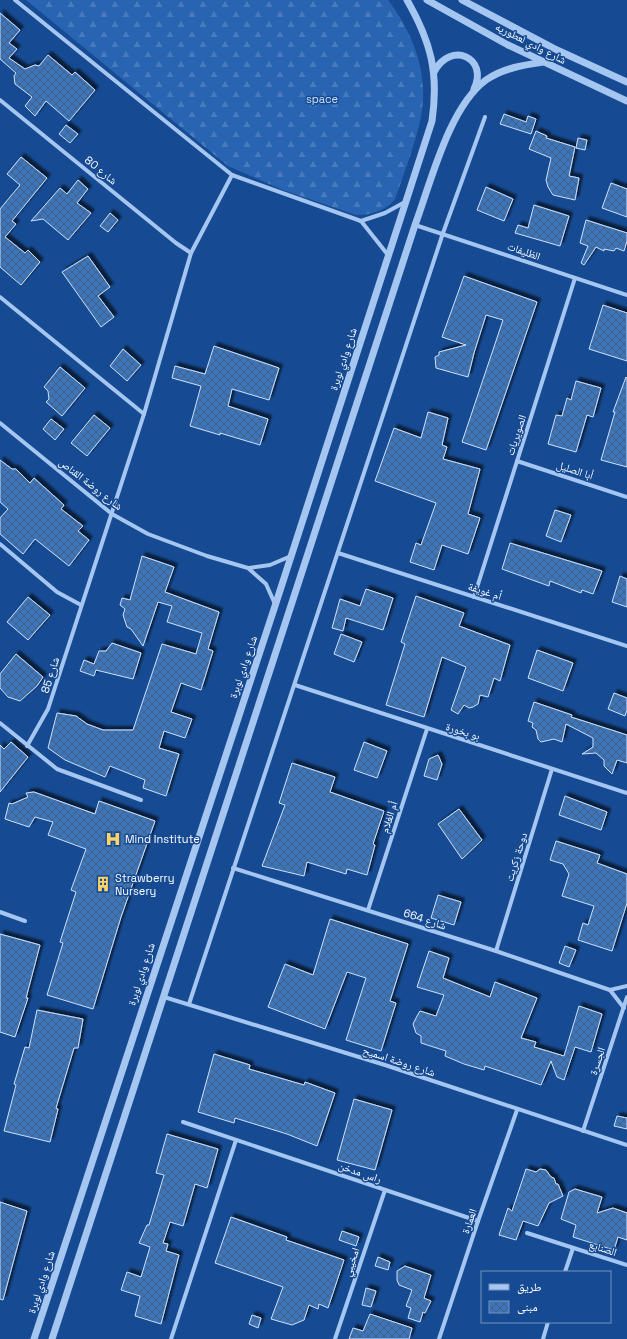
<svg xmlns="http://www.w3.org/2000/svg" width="627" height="1339" viewBox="0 0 627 1339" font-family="'Space Grotesk','Noto Naskh Arabic',sans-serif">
<defs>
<pattern id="forest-firs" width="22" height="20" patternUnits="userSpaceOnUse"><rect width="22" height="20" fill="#2864b1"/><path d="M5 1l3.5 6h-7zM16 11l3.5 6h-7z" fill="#487bbd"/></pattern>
<pattern id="building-cross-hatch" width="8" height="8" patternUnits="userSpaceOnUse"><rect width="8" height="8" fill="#3e74ba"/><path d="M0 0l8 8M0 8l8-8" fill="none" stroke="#456083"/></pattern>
<filter id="shadow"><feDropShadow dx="3.5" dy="-3.5" stdDeviation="1" flood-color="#0009"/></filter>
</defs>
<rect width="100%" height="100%" fill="#164b93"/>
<!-- forest -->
<path fill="url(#forest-firs)" d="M26 0H388C416 37 432 82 418 129 412 153 403 176 395 199 385 211 372 215 356 215L283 190 228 166Z"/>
<!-- building -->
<g fill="url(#building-cross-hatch)" stroke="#cce1fc" filter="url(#shadow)">
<polygon points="0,13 20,30 9,43 17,49 9,58 25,69 35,65 39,66 48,55 72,75 75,72 95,90 69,121 46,101 35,116 25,106 32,97 15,84 14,76 16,73 0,59"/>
<polygon points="504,114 526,122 528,116 536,119 531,134 500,124"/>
<polygon points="66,125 78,134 70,143 59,134"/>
<polygon points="536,131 547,136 546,138 575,147 569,176 579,178 575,200 553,195 548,187 546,180 551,158 529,149"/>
<polygon points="578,138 587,140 585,150 576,148"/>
<polygon points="21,157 47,178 12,221 16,224 5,237 25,253 28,250 40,262 21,285 0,267 0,209 20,185 7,174"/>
<polygon points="78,180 88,189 77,203 91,213 68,240 43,219 31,221 60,188 67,194"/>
<polygon points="611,183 627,189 627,217 602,208"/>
<polygon points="486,187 513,199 504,221 477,210"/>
<polygon points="534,205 569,216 560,246 515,233 518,225 528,228"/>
<polygon points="110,213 118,220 108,232 100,226"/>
<polygon points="586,220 627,233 627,241 624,251 616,248 614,251 604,249 604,251 596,247 584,265 581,263 588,246 580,243"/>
<polygon points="88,256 110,287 98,296 114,317 101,327 62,272"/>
<polygon points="464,276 537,302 486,450 462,442 503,320 486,315 474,353 468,377 436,368 435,357 439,355 439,352 466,345 442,337"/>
<polygon points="603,305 627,313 627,361 589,349"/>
<polygon points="214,346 279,368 269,400 232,389 228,406 268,419 260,445 220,433 220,435 190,426 201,386 172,378 175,366 205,374"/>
<polygon points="123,349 141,365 127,381 110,366"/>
<polygon points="60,367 85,388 62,416 46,402 49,399 48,391 44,387"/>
<polygon points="626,377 627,378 627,467 601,460 615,412 613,412"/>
<polygon points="576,381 601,388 593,417 587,415 576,452 548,444 556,415 562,416 567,398 571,400"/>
<polygon points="428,412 448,418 442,445 447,447 443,459 480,469 468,514 480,518 468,554 442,545 434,570 410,562 416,543 421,545 436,503 375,481 394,428 421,438"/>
<polygon points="94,415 110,428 87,456 71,443"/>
<polygon points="51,419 64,429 55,440 43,429"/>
<polygon points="0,460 12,469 16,469 30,483 34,478 64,505 61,509 83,526 78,531 89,540 69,566 35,539 23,554 0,534 0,518 8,509 0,502"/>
<polygon points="555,510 571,515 561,542 546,536"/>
<polygon points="510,543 602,571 593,594 582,590 581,593 550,581 549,586 502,569"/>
<polygon points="142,556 174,567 165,592 219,612 208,649 213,651 201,690 181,683 171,712 192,719 185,738 164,731 159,748 179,754 166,796 143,788 145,780 110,766 105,777 65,760 48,748 57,713 76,716 87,724 103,730 133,730 162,644 196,654 202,633 167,622 172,606 158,602 143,646 131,629 127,627 123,615 125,609 120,605 122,598 130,600"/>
<polygon points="620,576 627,579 627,607 612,602"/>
<polygon points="366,589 393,598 383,630 346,618 343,631 332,628 340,599 360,606"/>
<polygon points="416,596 464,613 459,626 510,645 500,681 494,678 488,697 480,695 478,704 473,707 469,708 464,705 458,714 451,710 466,667 442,657 424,717 386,705 405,644 401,642"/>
<polygon points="28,597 50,615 28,640 7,622"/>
<polygon points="341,634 362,642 354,662 334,654"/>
<polygon points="112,643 141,653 133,679 96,670 94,676 80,671 84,660 94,664 99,651 106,651"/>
<polygon points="537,650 573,663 563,691 528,678"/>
<polygon points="16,654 43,677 37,686 20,701 8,697 0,688 0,674"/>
<polygon points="614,693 627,698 627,710 625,716 608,709"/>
<polygon points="534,702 572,715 571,717 627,735 627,763 617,760 612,774 604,766 604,760 596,753 582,754 593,747 593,738 566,724 562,742 554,739 541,742 538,739 536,730 532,727 533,723 528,721"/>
<polygon points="11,742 28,757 0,792 0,745 4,749"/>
<polygon points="364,742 387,751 377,778 354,770"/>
<polygon points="438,755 442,764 437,780 424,776 429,759"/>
<polygon points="292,763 335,777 330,792 384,811 373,844 375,845 367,875 347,869 346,874 307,862 304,876 262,866 285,805 279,803"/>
<polygon points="34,792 95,814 99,801 155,821 121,917 93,1009 47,995 63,943 60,942 76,892 71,890 86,849 48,835 53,822 35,817 29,827 5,819 9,803 12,804 28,797 26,793"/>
<polygon points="565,796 607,812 601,830 559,815"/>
<polygon points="459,809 482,840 462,859 438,824"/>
<polygon points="556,841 600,855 597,863 627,874 627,903 612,951 578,940 583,923 588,925 594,906 562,896 569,874 563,864 550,860"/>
<polygon points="438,895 461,902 454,925 431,918"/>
<polygon points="330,919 408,944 390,1001 396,1003 381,1051 346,1040 366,978 347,972 325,1029 268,1007 285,964 313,975"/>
<polygon points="0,934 40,945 26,998 28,998 15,1037 0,1032"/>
<polygon points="565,946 576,950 569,967 559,963"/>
<polygon points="429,951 449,958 443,978 490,997 495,982 537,998 521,1038 536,1042 534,1047 564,1056 579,1006 602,1014 591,1052 575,1047 564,1080 557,1077 551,1061 541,1085 485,1066 484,1070 464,1064 445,1056 446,1051 421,1043 421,1036 416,1033 413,1024 417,1016 420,1011 436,1016 444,995 417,987"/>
<polygon points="37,1010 83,1019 78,1048 74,1048 56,1108 58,1109 50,1142 4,1131 16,1085 14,1084 25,1047 29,1048"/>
<polygon points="214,1054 250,1065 249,1069 304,1085 305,1082 335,1093 317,1146 287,1134 235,1118 234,1123 198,1112"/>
<polygon points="354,1099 392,1110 375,1170 337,1160"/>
<polygon points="617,1116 627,1118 627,1129 614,1126"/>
<polygon points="167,1134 218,1149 207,1188 195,1184 183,1226 170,1222 163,1243 168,1244 166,1251 179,1255 161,1324 135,1316 140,1296 121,1290 127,1272 141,1277 150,1247 139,1243 147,1225 149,1225 164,1175 156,1173"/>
<polygon points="526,1169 536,1172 540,1169 546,1170 551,1177 554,1178 556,1184 558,1184 563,1196 549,1203 538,1226 523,1221 516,1240 499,1235 508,1208 512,1211"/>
<polygon points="575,1189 602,1197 597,1213 613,1208 627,1213 627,1240 618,1237 614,1250 573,1237 576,1225 561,1219 569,1192"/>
<polygon points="0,1202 27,1211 3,1300 0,1299"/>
<polygon points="231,1217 287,1237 286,1240 344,1260 328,1308 319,1304 318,1309 309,1305 304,1320 292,1325 271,1319 283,1287 215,1263"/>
<polygon points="342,1231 359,1237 356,1246 339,1240"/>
<polygon points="378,1257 390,1262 388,1270 375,1266"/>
<polygon points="405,1266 431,1275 424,1298 431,1301 425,1313 423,1312 420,1322 408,1318 411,1308 406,1306 412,1290 399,1285 397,1280 397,1271"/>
<polygon points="366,1288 376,1291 371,1307 362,1305"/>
<polygon points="370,1314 412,1328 409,1339 349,1339 353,1328 363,1331"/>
<polygon points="252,1315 261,1318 258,1328 249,1324"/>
</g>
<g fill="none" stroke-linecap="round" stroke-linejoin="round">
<!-- minor -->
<g stroke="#a5c6f1" stroke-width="4">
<polyline points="15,0 232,175 361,221"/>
<polyline points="0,100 176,243 191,253"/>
<polyline points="361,221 385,213 405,202"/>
<polyline points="361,221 388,255"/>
<polyline points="415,225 627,295"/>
<polyline points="0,297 144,414"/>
<polyline points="0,423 112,514 148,534 207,556 248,568 266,584 275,604"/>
<polyline points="517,461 627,497"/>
<polyline points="0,544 57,592 81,605"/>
<polyline points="338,553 627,646"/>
<polyline points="249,568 270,565 291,556"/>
<polyline points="474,597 575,278"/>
<polyline points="295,685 627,793"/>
<polyline points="0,723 57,769 141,800"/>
<polyline points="27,746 48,709 144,414 191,253 232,175"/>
<polyline points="233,868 496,951 610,990 624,1008"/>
<polyline points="368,910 427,729"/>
<polyline points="0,912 25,921"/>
<polyline points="496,951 552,769"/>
<polyline points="610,990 627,986"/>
<polyline points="164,997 385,1065 627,1145"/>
<polyline points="189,1004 443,233 485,117"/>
<polyline points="183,1122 478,1221"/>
<polyline points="583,1131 627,997"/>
<polyline points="527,1233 627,1265"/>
<polyline points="565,1272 573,1248"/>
<polyline points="171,1339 236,1140"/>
<polyline points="335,1339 385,1190"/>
<polyline points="439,1339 478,1221 517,1110"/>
<polyline points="543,1339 548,1322"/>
</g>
<!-- tertiary -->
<g stroke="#a5c6f1" stroke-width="7">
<polyline points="427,0 508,45 627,101"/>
<polyline points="462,0 557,50 627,82"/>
<path d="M434 72C451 40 489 58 474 89"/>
<path d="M34 1339 275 606 432 121C439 73 431 42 407 0"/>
<path d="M52 1339 415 225C431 182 449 107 486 80 503 68 524 65 544 62"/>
</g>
</g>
<!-- icons -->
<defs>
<symbol id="hospital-bare" viewBox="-9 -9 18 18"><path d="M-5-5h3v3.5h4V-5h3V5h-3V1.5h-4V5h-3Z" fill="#ffd464" stroke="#164b93" stroke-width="2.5" paint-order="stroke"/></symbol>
<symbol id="building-bare" viewBox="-9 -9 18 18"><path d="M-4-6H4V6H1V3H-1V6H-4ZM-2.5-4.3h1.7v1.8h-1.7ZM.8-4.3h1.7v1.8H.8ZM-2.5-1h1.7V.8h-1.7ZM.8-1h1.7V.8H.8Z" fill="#ffd464" stroke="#164b93" stroke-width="2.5" paint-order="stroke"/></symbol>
</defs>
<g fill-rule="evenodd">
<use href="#hospital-bare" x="102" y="828" width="22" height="22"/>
<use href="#building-bare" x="92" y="873" width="22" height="22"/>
</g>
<g text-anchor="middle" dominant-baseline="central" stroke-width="3" stroke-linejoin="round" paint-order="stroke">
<!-- street labels -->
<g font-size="11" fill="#fff" stroke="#164b93">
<text transform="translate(531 43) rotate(27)">شارع وادي لعطوريه</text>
<text transform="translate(101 170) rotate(39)">شارع 80</text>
<text transform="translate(524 251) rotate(19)">الظليفات</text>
<text transform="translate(343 359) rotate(-72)">شارع وادي لوبرة</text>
<text transform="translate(516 435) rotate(-72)">الصويريات</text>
<text transform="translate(575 470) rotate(18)">أبا الصليل</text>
<text transform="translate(91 484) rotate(38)">شارع روضة القناص</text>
<text transform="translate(485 591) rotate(18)">أم غويفة</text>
<text transform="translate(243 667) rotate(-71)">شارع وادي لوبرة</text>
<text transform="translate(50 675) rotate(-72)">شارع 85</text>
<text transform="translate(463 731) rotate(17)">بو بخورة</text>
<text transform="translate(389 817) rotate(-72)">أم الغلام</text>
<text transform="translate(516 857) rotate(-73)">دوحة زكريت</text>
<text transform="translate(425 919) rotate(18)">شارع 664</text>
<text transform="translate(141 974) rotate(-72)">شارع وادي لوبرة</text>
<text transform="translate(399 1061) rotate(18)">شارع روضة اسميح</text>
<text transform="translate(597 1061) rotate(-72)">الجسرة</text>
<text transform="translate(360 1172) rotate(19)">راس مدخن</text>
<text transform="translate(469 1221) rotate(-71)">العمارة</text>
<text transform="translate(603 1248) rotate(18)">الصنايع</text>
<text transform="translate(351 1262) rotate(-71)">امخيبي</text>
<text transform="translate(41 1282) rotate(-72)">شارع وادي لوبرة</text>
</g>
<!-- park labels -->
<g font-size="11" fill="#cce1fc" stroke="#164b93">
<text x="322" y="99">space</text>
</g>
<!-- poi labels -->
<g font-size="11" fill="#fff" stroke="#164b93" text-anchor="start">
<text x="125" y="839">Mind Institute</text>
<text x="115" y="878">Strawberry<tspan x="115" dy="13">Nursery</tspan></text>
</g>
</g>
<!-- legend -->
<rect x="481" y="1271" width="130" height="52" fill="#164b93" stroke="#7393be"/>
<rect x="489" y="1284" width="20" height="6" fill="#a5c6f1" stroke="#7393be"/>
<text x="517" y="1291" font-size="12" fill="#ffffff">طريق</text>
<rect x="489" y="1301" width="20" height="12" fill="url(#building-cross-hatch)" stroke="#7393be"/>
<text x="517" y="1311" font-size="12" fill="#ffffff">مبنى</text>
</svg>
